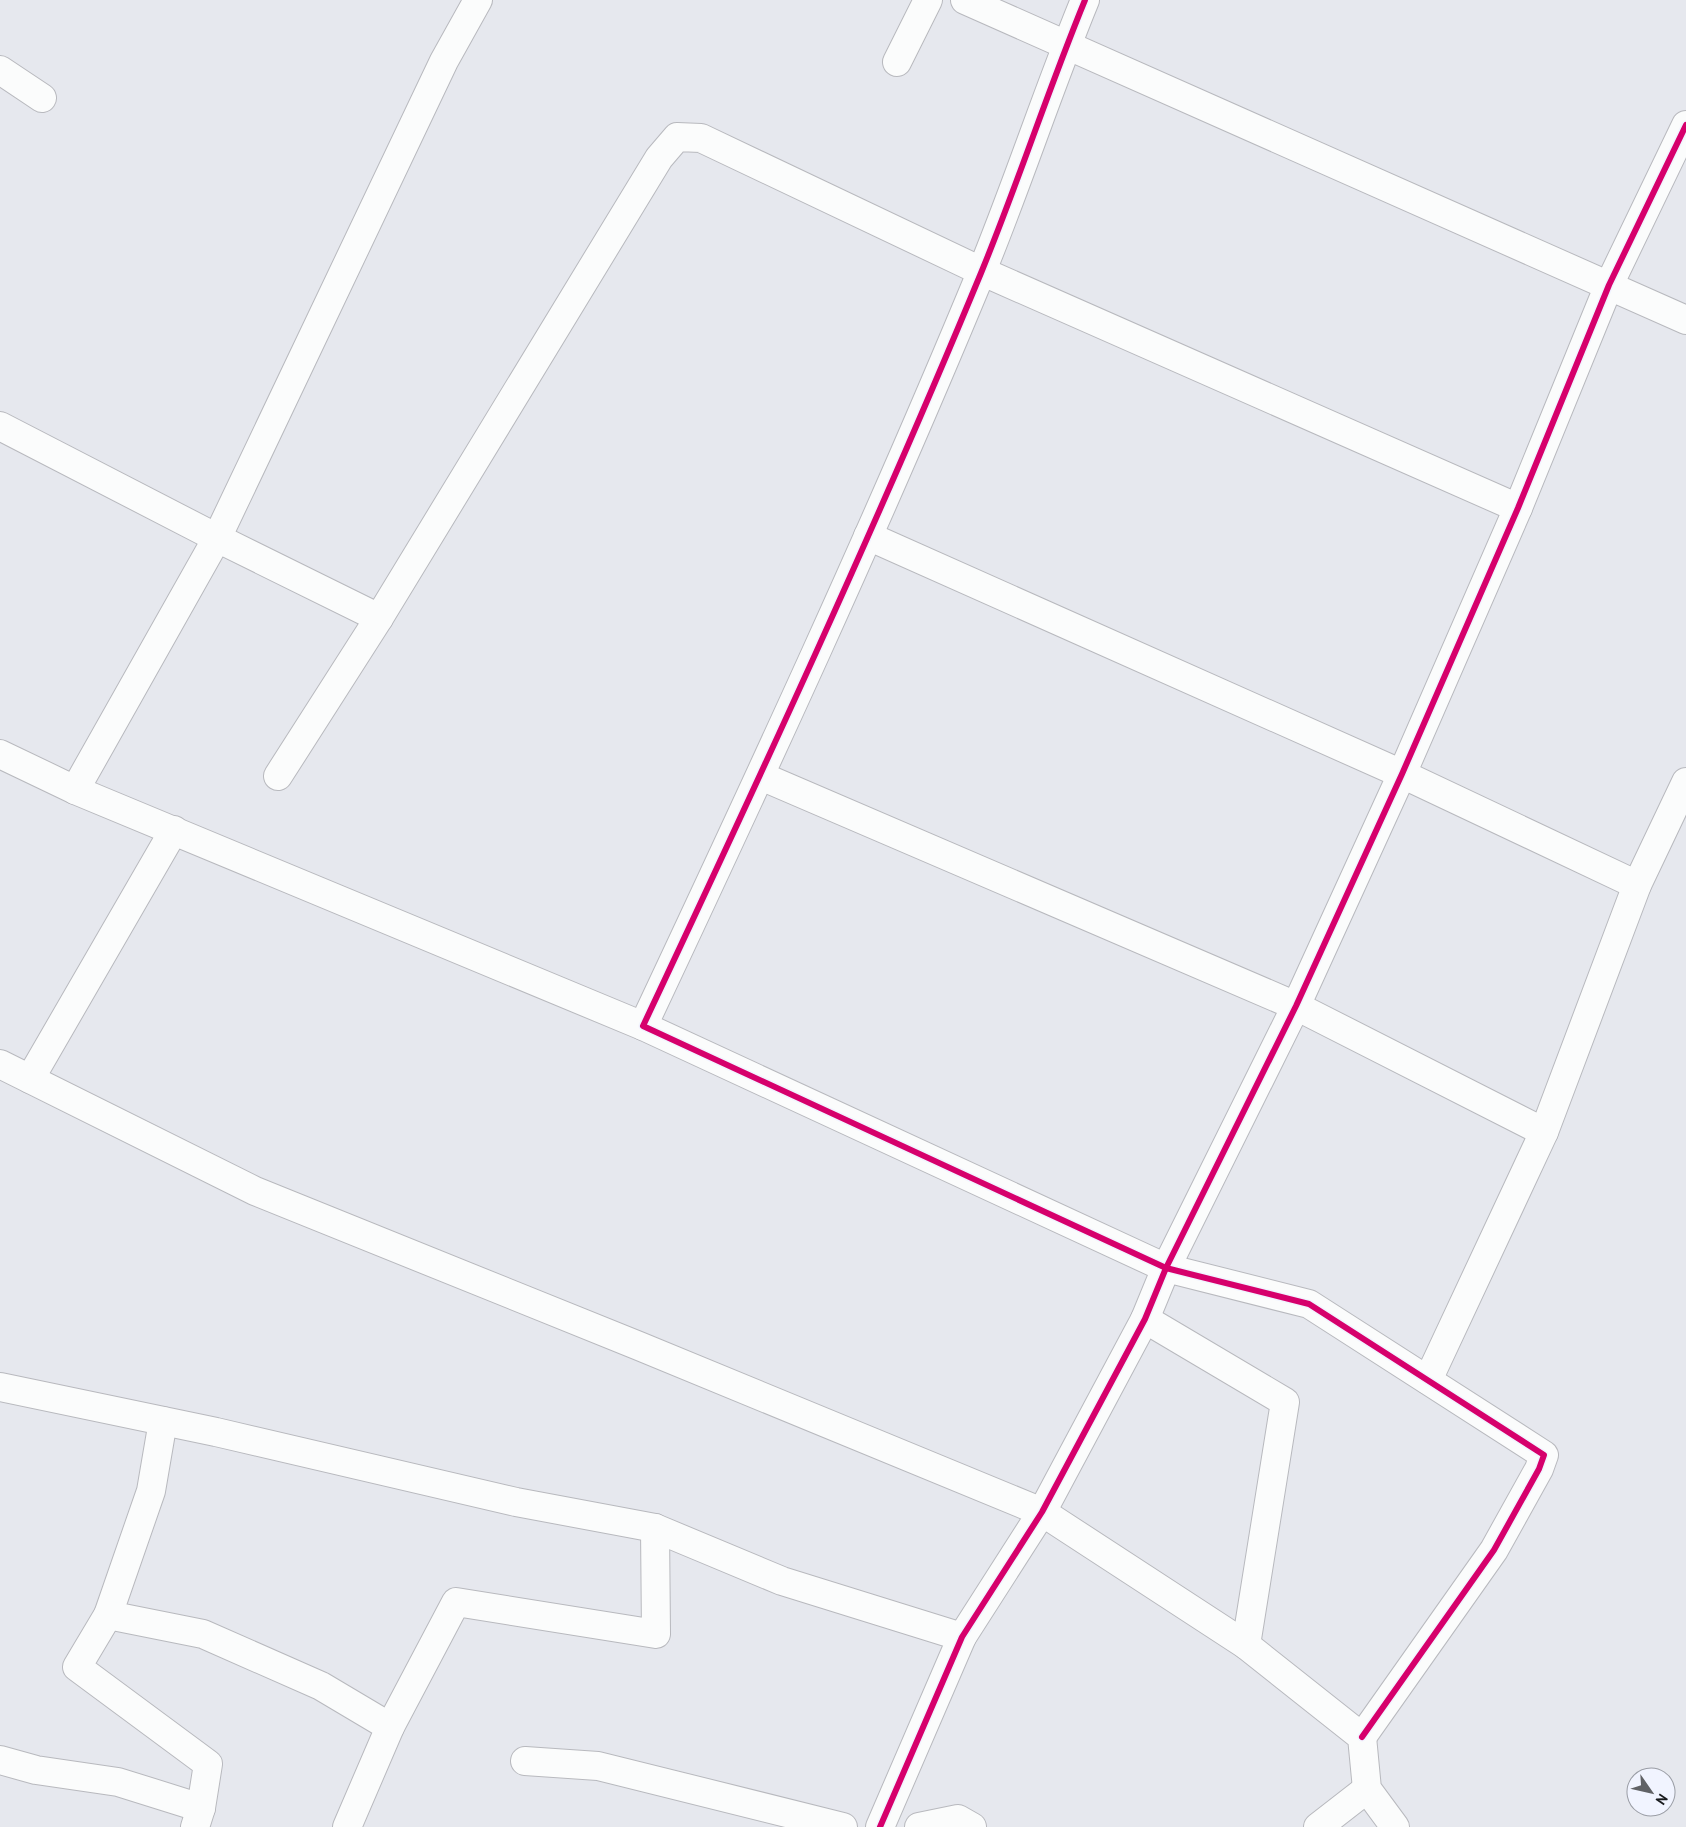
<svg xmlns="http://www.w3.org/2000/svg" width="1686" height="1827" viewBox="0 0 1686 1827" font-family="'PT Sans',sans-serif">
<rect width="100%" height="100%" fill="#e6e8ee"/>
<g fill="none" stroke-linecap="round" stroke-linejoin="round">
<defs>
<g id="minor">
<polyline points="965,0 1686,320"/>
<path d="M1085 0C1048 90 1018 183 981 273 876 527 760 777 643 1026L1166 1268 1309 1304 1544 1455 1539 1469 1494 1550 1362 1737"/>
<polyline points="897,62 928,0"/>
<polyline points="0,70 42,98"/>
<polyline points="0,426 217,538 379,618"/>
<polyline points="868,536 1402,774 1637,885"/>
<polyline points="0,754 75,790 643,1026"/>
<polyline points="278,776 379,618 659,158 677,137 701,138 981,271 1518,508"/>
<polyline points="761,776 1296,1006 1544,1132"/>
<polyline points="75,790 217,538 444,61 478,0"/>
<polyline points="0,1064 255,1191 639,1346 1042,1512 1246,1645 1362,1737 1367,1789 1395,1827"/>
<polyline points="30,1079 174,830"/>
<polyline points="1145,1319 1285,1402 1246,1645"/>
<polyline points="1428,1380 1544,1132 1637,885 1686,782"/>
<polyline points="0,1387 216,1432 516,1502 655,1528 782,1581 962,1637"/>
<polyline points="163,1421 151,1491 108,1615 77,1667 208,1764 201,1808 195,1827"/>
<polyline points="108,1615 203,1634 321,1686 390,1727 347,1827"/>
<polyline points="390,1727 456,1602 656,1634 655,1528"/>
<polyline points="0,1760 36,1770 118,1782 201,1808"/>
<polyline points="525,1761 598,1766 843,1827"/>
<polyline points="880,1827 962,1637 1042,1512 1145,1319 1166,1268 1296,1006 1402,774 1518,508 1609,285 1686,125"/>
<polyline points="919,1827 958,1819 972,1827"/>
<polyline points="1318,1827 1367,1789"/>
</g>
</defs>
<!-- minor casing -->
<use href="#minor" stroke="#b8b9be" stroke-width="30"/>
<!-- minor -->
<use href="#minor" stroke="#fbfcfc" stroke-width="28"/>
<defs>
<g id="cycleway">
<path d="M1085 0C1048 90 1018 183 981 273 876 527 760 777 643 1026L1166 1268 1309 1304 1544 1455 1539 1469 1494 1550 1362 1737"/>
<polyline points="880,1827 962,1637 1042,1512 1145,1319 1166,1268 1296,1006 1402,774 1518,508 1609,285 1686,125"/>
</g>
</defs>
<!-- cycleway casing -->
<use href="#cycleway" stroke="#f1f4ff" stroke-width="9"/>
<!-- cycleway -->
<use href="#cycleway" stroke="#d6006c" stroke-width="6"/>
</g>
<!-- north arrow -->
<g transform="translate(1651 1792) rotate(124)"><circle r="24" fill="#f1f4ff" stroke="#9a9da5"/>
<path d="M0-4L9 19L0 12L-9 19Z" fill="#606266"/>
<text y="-8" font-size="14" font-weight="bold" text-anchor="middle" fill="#181a1d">N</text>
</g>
</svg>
